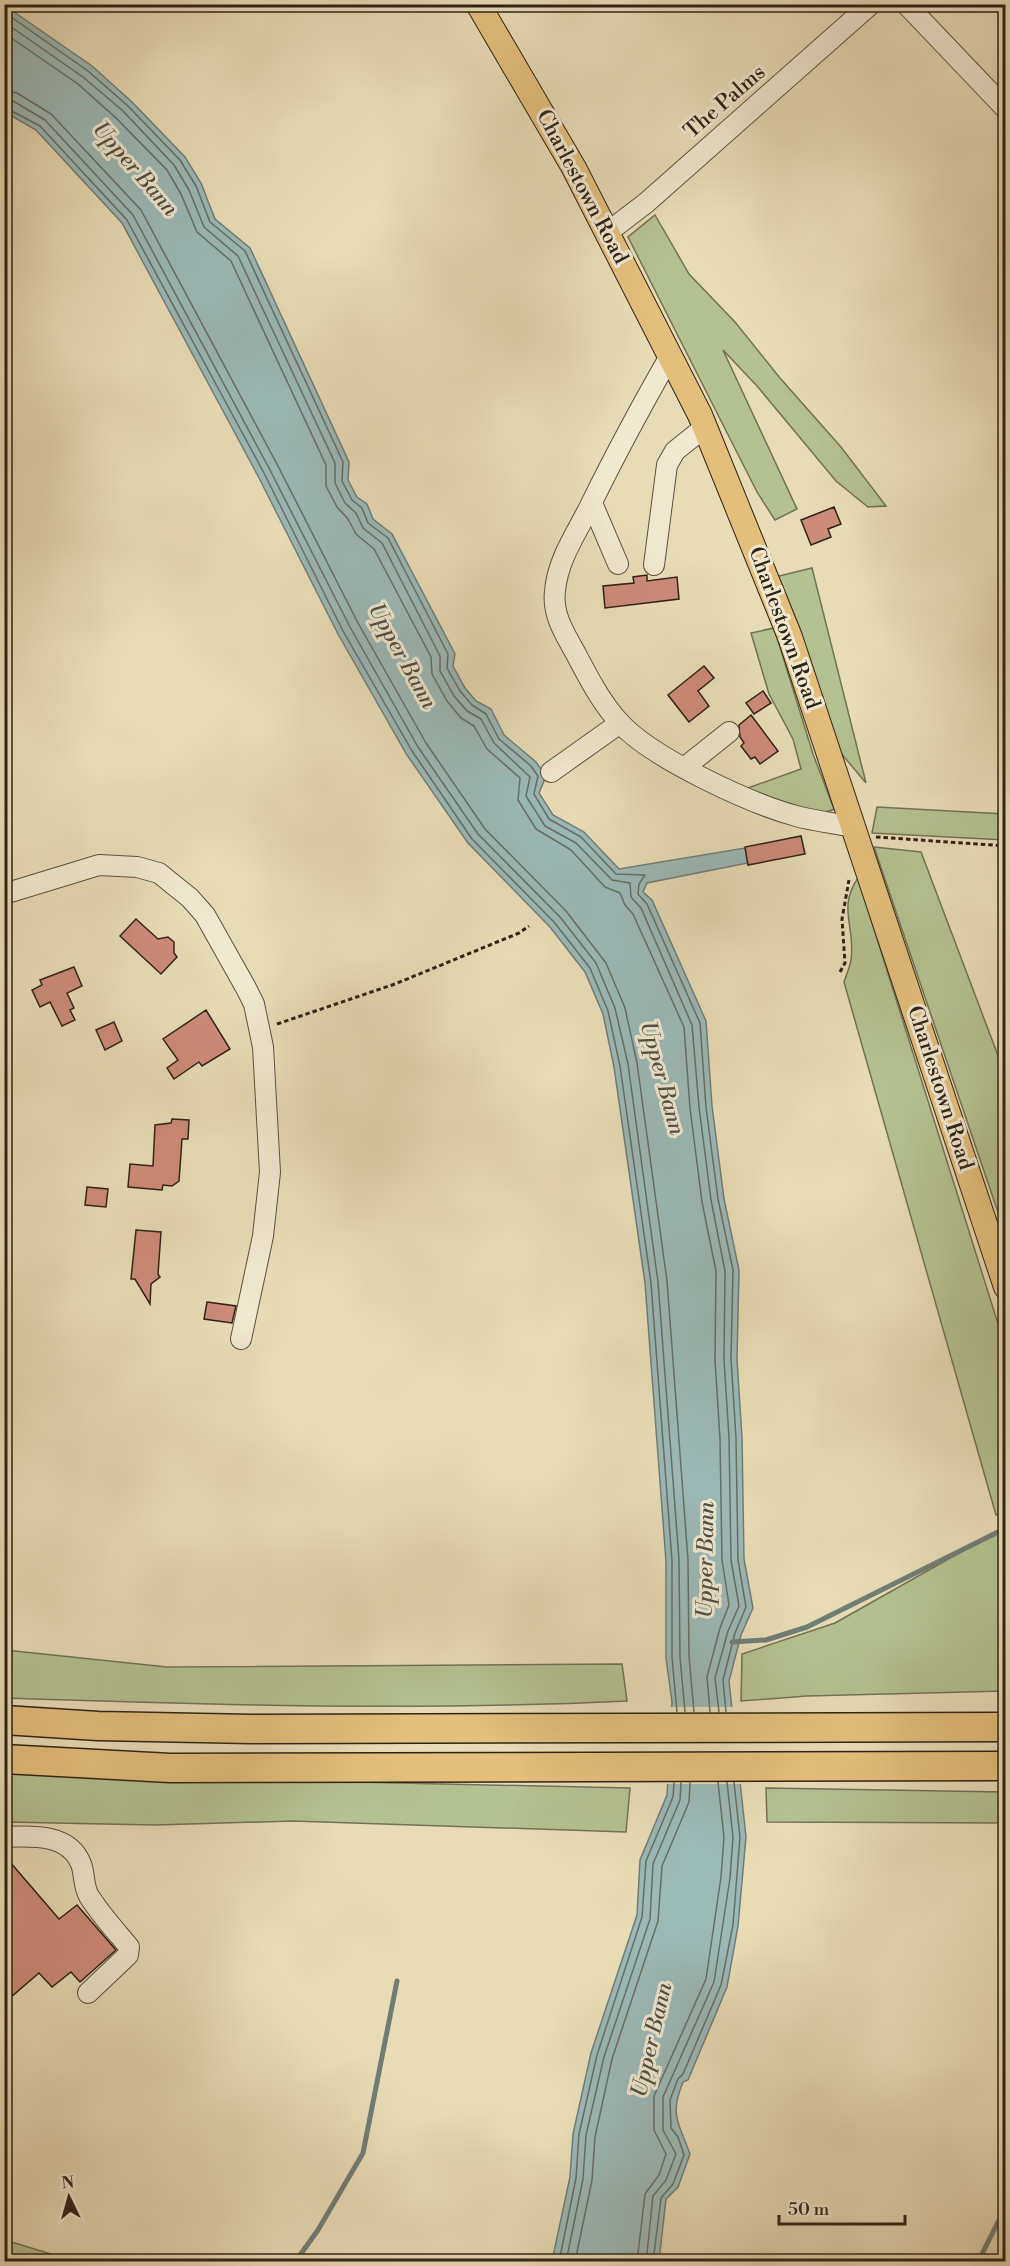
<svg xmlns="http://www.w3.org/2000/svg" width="1010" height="2266" viewBox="0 0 1010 2266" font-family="'Libre Bodoni',serif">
<rect width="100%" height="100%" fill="#e8dcb6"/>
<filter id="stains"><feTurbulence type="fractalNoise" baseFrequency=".00333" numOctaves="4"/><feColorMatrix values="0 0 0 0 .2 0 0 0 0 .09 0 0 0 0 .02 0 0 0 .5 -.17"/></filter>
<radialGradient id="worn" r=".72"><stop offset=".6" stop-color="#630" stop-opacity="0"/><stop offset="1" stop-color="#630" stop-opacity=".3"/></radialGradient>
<!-- green -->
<g fill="#b4c190" stroke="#727253" stroke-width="1.5">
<polygon points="655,215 689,274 735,322 780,378 841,447 886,506 868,507 836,481 757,386 723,350 797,509 775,520 757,492 628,237"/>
<polygon points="812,568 866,783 840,752 775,577"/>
<path d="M774 628 813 754 834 809C815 821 766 796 745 789L801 769 793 739 769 694 751 633Z"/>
<polygon points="877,807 1005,814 1005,840 872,833"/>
<polygon points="874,847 921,852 1005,1074 1005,1233"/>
<path d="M858 878 1005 1346V1511L996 1515 844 982C846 975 850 967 851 960 856 928 837 908 858 878Z"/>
<polygon points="1005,1527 1005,1691 807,1696 741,1701 742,1654 835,1623"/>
<path d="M5 1650 167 1667 622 1664 627 1701C419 1711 213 1705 5 1698Z"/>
<polygon points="4,1772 75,1776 630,1788 626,1832 293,1821 155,1825 5,1822"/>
<polygon points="766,1788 1005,1792 1005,1823 767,1822"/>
<polygon points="5,2240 74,2261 5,2261"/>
</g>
<!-- water -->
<path fill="#9bb9b7" stroke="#707d77" stroke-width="1.5" d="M4 5 92 66 132 102 185 157 201 183 215 219 250 248 349 462 348 480 357 497 367 504 373 519 392 534 455 654 453 666 465 688 476 701 491 709 504 735 536 762 546 776 539 793 553 815 584 832 619 869 745 848 748 863 647 883 643 892 652 900 706 1021 712 1106 724 1199 739 1270 737 1359 742 1438 744 1559 753 1608 741 1635 729 1681 746 1837 738 1926 727 1987 688 2080 683 2082C669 2116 679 2123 690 2154L678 2187 666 2199 659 2261H552L570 2177 573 2134 591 2053 637 1915 640 1860 667 1795 672 1702 666 1658V1561L645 1283 614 1067 603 1014 585 972 550 927 468 843 407 755 338 634 258 476 122 223 36 130 5 112Z"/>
<!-- pier -->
<polygon fill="#e8dcb6" points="669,1707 735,1707 744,1784 665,1784"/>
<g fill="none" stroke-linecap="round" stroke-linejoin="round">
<!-- shore -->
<g stroke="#656e66" stroke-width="1.5">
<polyline points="4,12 88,71 128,106 180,160 196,186 210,222 245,251 343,462 342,481 352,500 362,508 368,523 388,538 448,654 447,668 460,691 472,705 486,714 499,739 531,766 538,776 534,794 549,819 581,837 616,874 645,875 639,884 638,894 647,904 700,1023 706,1107 718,1199 733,1270 731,1359 736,1438 738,1560 746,1607 735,1633 723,1680 726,1712"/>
<polyline points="4,22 83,77 123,111 174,165 189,190 204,227 238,256 335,463 335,483 345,503 356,513 363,528 382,543 440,656 440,671 454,696 467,711 481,719 494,743 530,777 526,796 545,826 576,843 612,880 630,883 631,897 641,908 692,1025 699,1107 711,1200 725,1271 724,1360 729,1438 731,1560 739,1606 728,1631 715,1678 719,1712"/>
<polyline points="4,33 78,84 116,118 167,170 181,194 197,232 231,261 326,465 326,486 337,507 348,519 356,534 374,549 431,657 432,674 447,701 461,718 474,726 487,749 520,778 518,800 536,829 571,850 605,887 620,893 625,905 633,914 684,1027 690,1108 702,1202 716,1271 715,1360 720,1439 722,1560 729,1605 720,1628 707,1677 710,1712"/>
<polyline points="4,90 17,93 51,114 141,210 278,466 358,623 426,743 485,829 566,911 606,963 625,1008 637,1063 667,1281 688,1560 689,1656 694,1712"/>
<polyline points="4,99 13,101 45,120 133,215 270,470 350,627 418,747 478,834 560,917 596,963 615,1008 628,1064 658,1282 679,1560 680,1657 685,1712"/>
<polyline points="4,107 40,126 127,220 264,473 343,631 412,751 472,839 554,922 590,968 608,1011 620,1066 651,1283 672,1561 672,1658 677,1712"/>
<polyline points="559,2262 576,2178 579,2134 597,2055 642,1917 646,1861 673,1797 674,1783"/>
<polyline points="566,2262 583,2179 586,2135 604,2057 650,1919 653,1864 680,1800 681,1783"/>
<polyline points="575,2262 592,2180 595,2137 612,2059 658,1921 662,1866 689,1802 690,1783"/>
<polyline points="637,2262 645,2194 659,2175 666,2154 654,2130 654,2096 706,1979 721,1877 724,1837 718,1782"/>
<polyline points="646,2262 653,2196 666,2180 676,2154 663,2130 663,2097 714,1982 730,1878 733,1837 727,1782"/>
<polyline points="653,2262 661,2198 673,2184 684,2155 678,2137 671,2128 670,2100 678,2079 683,2074 721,1985 733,1925 740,1837 734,1782"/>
</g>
<!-- stream -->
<g stroke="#707d77" stroke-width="5">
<polyline points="732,1642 766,1640 807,1627 1006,1528"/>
<polyline points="295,2262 318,2230 363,2153 397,1981"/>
<polyline points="978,2262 1006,2206"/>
</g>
</g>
<!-- building -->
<g fill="#cd8b79" stroke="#2f2216" stroke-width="1.5">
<polygon points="834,507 841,524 828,529 831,537 811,545 801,520"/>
<polygon points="647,575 647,581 677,577 679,599 605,608 603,586 634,583 633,577"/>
<polygon points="704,666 714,678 698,691 709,706 689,722 668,695"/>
<polygon points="763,691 771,703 754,714 746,703"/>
<polygon points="751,715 778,751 760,764 755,757 751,759 741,746 744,743 740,737 739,725"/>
<polygon points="801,836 805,854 748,865 745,847"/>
<polygon points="136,919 158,939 168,937 174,942 174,953 177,957 161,974 120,936"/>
<polygon points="74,967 82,986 67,993 74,1008 70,1010 75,1020 62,1026 50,1002 40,1007 32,990 42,985 40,980"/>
<polygon points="206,1010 230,1049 202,1066 199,1062 174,1079 167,1068 178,1060 163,1039"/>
<polygon points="114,1022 122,1041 105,1050 96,1030"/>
<polygon points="172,1119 189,1120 188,1139 182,1139 179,1181 172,1186 163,1185 162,1190 128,1187 130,1164 153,1166 155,1125 171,1123"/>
<polygon points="87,1187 108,1189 106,1207 85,1205"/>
<polygon points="136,1230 161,1232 158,1274 160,1277 151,1284 150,1304 135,1279 131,1279"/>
<polygon points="207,1302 236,1306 232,1323 204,1319"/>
<polygon points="4,1855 59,1919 77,1905 116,1950 80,1982 71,1972 52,1987 39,1973 4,2003"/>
</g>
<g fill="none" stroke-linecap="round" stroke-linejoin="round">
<defs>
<g id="minor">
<polyline points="906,4 1006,109"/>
<polyline points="608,232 646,203 871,4"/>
<path d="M670 356C642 405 616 453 591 504 577 533 558 558 555 591 552 615 565 634 576 654 588 677 602 704 620 723 652 758 749 803 796 816 814 821 834 823 853 827"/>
<polyline points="592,503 618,564"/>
<polyline points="654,565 667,465 675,451 705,427"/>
<polyline points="685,767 729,732"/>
<polyline points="551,772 620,723"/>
<polyline points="4,894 99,865 137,867 159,873 190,898 205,915 246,988 254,1004 263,1047 270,1172 263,1236 241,1339"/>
<path d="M4 1837C32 1836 69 1833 81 1864 85 1874 83 1886 89 1896 100 1914 115 1930 129 1947L128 1955 88 1993"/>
</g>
<polyline id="major" points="478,4 574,168 700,415 790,637 1006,1287"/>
<g id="highway">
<polyline points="4,1720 98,1726 252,1729 1006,1727"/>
<polyline points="4,1759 170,1768 1006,1766"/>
</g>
</defs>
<!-- minor casing -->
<use href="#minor" stroke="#5d503e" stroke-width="22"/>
<!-- major casing -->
<use href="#major" stroke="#2f2216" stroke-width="26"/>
<!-- highway casing -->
<use href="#highway" stroke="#2f2216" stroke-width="31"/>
<!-- path -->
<g stroke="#2f2216" stroke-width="3" stroke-dasharray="4.5 3" stroke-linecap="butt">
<polyline points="876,837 1006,846"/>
<polyline points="840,972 845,963 842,919 849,880"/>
<polyline points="277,1024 395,984 519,933 529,926"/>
</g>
<!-- minor -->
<use href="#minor" stroke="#f0e8d0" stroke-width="20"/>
<!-- major -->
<use href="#major" stroke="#e4be7b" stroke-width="24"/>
<!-- highway -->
<use href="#highway" stroke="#e4be7b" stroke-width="28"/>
</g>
<g text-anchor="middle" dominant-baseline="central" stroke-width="6" stroke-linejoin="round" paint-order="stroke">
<!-- street labels -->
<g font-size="21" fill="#2f2216" stroke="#f0e8d0">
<text transform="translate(725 102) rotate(-41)">The Palms</text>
<text transform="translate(582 187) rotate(62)">Charlestown Road</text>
<text transform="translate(784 628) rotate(70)">Charlestown Road</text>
<text transform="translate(940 1088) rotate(72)">Charlestown Road</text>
</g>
<!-- water labels -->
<g font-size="22" font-style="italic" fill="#4f4f46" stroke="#f0e8d0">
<text transform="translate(135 169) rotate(49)">Upper Bann</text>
<text transform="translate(402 656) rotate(61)">Upper Bann</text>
<text transform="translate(662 1078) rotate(75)">Upper Bann</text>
<text transform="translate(706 1560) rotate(-89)">Upper Bann</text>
<text transform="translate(652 2040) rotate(-77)">Upper Bann</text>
</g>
</g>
<!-- margin -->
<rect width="1010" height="2266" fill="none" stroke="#e8dcb6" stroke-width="24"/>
<rect x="6" y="6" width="998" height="2254" fill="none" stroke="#2f2216" stroke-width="3"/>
<rect x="12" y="12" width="986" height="2242" fill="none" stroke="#2f2216" stroke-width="1.5"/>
<!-- north arrow -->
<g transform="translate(69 2197) rotate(355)" stroke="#f0e8d0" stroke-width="4.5" paint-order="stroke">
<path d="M0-4.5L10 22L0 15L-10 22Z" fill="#2f2216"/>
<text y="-9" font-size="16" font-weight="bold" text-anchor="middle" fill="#2f2216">N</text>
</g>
<!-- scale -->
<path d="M779 2215v9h126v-9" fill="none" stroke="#2f2216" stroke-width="3"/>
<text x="788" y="2215" font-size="18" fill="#2f2216" stroke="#f0e8d0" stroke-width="4.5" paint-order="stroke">50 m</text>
<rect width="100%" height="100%" filter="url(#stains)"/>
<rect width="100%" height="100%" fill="url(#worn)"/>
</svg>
